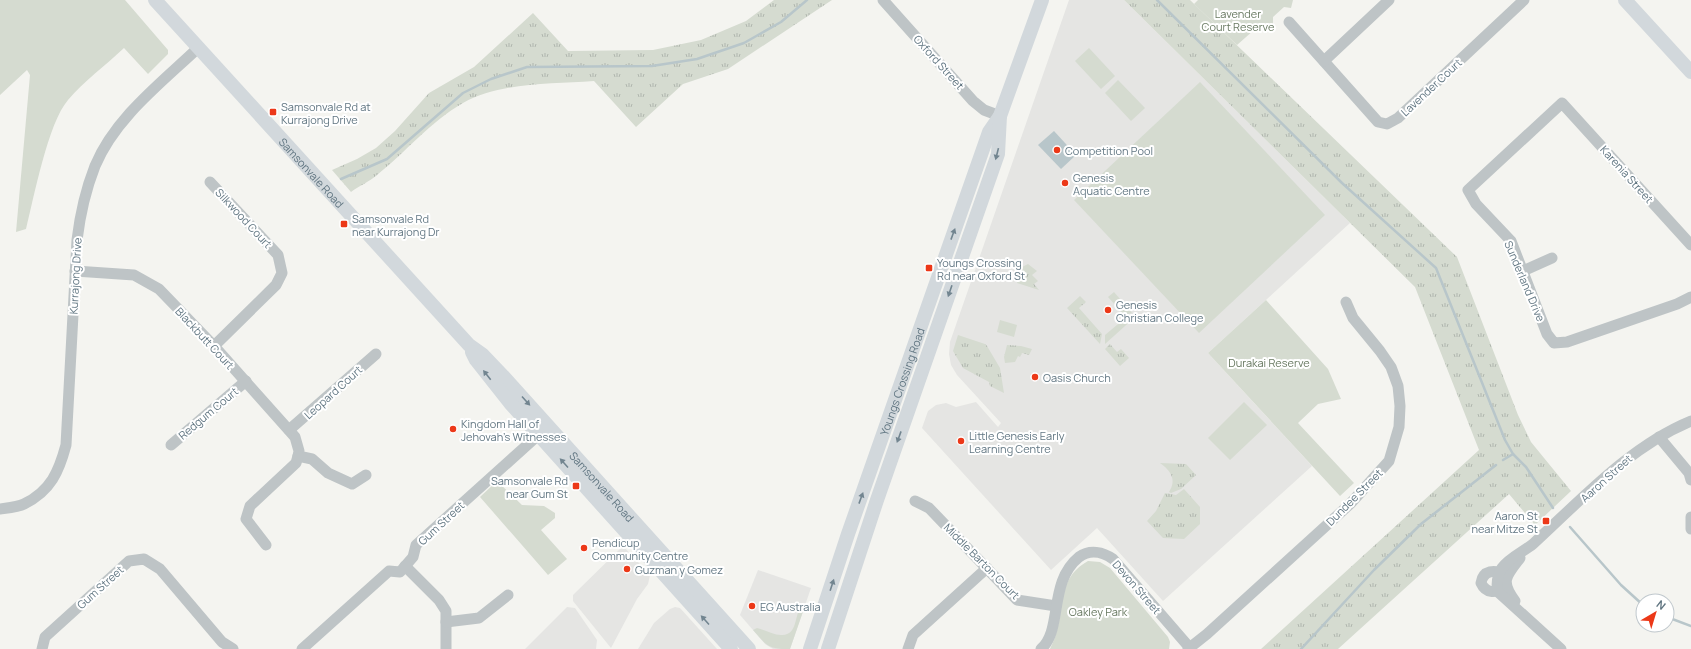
<svg xmlns="http://www.w3.org/2000/svg" width="1691" height="649" viewBox="0 0 1691 649" font-family="Manrope,sans-serif">
<defs>
<pattern id="grass-tufts" width="24" height="20" patternUnits="userSpaceOnUse"><rect width="24" height="20" fill="#d5dbd0"/><path d="M3 7l-1-3M5 7V3M7 7l1-3M15 17l-1-3M17 17v-4M19 17l1-3" fill="none" stroke="#b0b6ae"/></pattern>
</defs>
<rect width="100%" height="100%" fill="#f4f4f0"/>
<!-- built -->
<g fill="#e5e5e3">
<polygon points="1069,0 1124,0 1350,223 1208,353 1312,466 1163,601 1097,528 1051,570 922,428 928,411 936,405 946,403 956,407 976,402 998,427 1001,423 957,375 951,365 949,354 950,342"/>
<polygon points="623,546 650,575 648,584 637,599 611,648 573,601 573,595"/>
<polygon points="758,570 811,588 790,649 773,649 765,644 740,615"/>
<polygon points="567,607 575,608 597,640 596,649 525,649"/>
<polygon points="675,607 680,608 717,649 638,649 654,623 670,609"/>
</g>
<!-- grass -->
<g fill="url(#grass-tufts)">
<path d="M774 0H832L728 69 683 84 636 127 594 81C551 84 501 82 463 103 430 122 406 152 377 175 369 182 359 186 351 192L332 170 357 159 376 148 395 131 429 93 474 67 533 13 568 51 653 50 701 40 746 21Z"/>
<polygon points="1124,0 1190,0 1457,257 1518,415 1531,442 1571,491 1535,525 1509,494 1338,649 1261,649 1479,450 1415,287"/>
<polygon points="1028,264 1037,271 1032,275 1038,281 1034,284 1039,290 1017,283 1022,267"/>
<polygon points="1114,292 1132,313 1124,315 1108,297"/>
<polygon points="1080,296 1086,302 1079,308 1102,334 1100,344 1067,308"/>
<polygon points="1134,318 1105,344 1105,335 1124,319"/>
<polygon points="958,335 985,344 987,346 1000,368 1004,393 990,386 989,382 963,368 953,351"/>
<polygon points="1110,344 1117,352 1121,349 1129,358 1120,366 1105,349"/>
<polygon points="1007,345 1021,346 1032,349 1029,355 1022,353 1020,357 1018,356 1015,362 1005,363 1004,357"/>
<path d="M1160 463 1186 464 1196 475 1181 489 1171 493 1169 492C1177 480 1171 471 1160 463Z"/>
<polygon points="1184,489 1200,507 1200,524 1184,539 1163,538 1147,521 1156,511 1165,493 1176,495"/>
</g>
<!-- green -->
<g fill="#d5dbd0">
<path d="M0 0H125L168 50V54L148 74 124 48C106 65 84 81 68 100 48 123 34 197 26 229L16 232 30 75 27 70 0 95Z"/>
<polygon points="1198,0 1293,0 1291,8 1284,7 1273,17 1273,24 1262,23 1237,45 1194,4"/>
<polygon points="1089,48 1115,76 1101,89 1075,61"/>
<polygon points="1118,80 1145,108 1131,121 1105,93"/>
<polygon points="1200,82 1325,215 1199,333 1074,200"/>
<polygon points="1266,300 1328,369 1341,399 1318,404 1298,423 1354,483 1340,496 1208,353"/>
<polygon points="1000,320 1017,325 1014,337 997,332"/>
<polygon points="1244,402 1267,425 1230,460 1208,438"/>
<polygon points="497,481 522,505 544,506 555,513 555,518 541,530 567,559 548,575 480,497"/>
<path d="M1088 561 1100 562 1110 568 1168 637 1170 642 1169 649H1050C1068 617 1052 581 1088 561Z"/>
<path d="M806 603 790 649C768 649 767 646 753 630L757 628C765 630 773 635 781 635 801 636 792 608 806 603Z"/>
</g>
<!-- water -->
<polygon fill="#b8c6ca" points="1054,131 1076,155 1061,169 1038,145"/>
<g fill="none" stroke-linecap="round" stroke-linejoin="round">
<!-- stream -->
<g stroke="#b8c6ca" stroke-width="2.5">
<polyline points="1157,0 1342,183 1436,268 1505,440 1513,454 1526,467 1553,508"/>
<polyline points="341,179 387,159 463,93 491,79 527,67 652,66 697,59 744,43 781,22 807,0"/>
<polyline points="1503,460 1513,454"/>
<polyline points="1570,527 1621,585 1643,605"/>
<polyline points="1667,617 1691,626"/>
<polyline points="1301,649 1374,570 1421,524 1496,465"/>
</g>
<!-- minor -->
<g stroke="#bec4c6" stroke-width="11">
<polyline points="883,0 973,101 984,110 1000,116"/>
<polyline points="1289,22 1378,122 1387,124 1398,118 1524,0"/>
<polyline points="1324,61 1389,0"/>
<polyline points="210,182 278,255 282,273 276,285 214,346"/>
<polyline points="1691,245 1562,103 1468,190 1476,204 1511,241 1547,334 1554,343 1567,342 1677,304 1691,297"/>
<polyline points="75,271 134,275 159,289 214,346 295,437 299,451 298,456 312,459 328,473 352,484 366,475"/>
<polyline points="1523,271 1552,258"/>
<polyline points="289,430 376,354"/>
<polyline points="1659,437 1689,473 1691,480"/>
<polyline points="171,445 246,381"/>
<polyline points="915,501 929,508 1017,600 1056,606"/>
<path d="M0 509C7 508 18 507 24 504 51 491 59 471 66 445L77 240C80 215 86 189 95 166 115 118 161 83 198 48"/>
<polyline points="1691,517 1691,529"/>
<polyline points="266,545 246,519 250,506 296,463 298,456"/>
<polyline points="405,566 439,600 446,611 446,649"/>
<path d="M1504 590C1495 592 1486 594 1481 583 1483 570 1495 569 1505 575"/>
<path d="M1515 601C1500 581 1506 576 1520 558"/>
<polyline points="446,622 479,618 508,595"/>
<polyline points="42,649 45,637 129,561 144,559 160,569 222,642 233,649"/>
<polyline points="302,649 389,571 400,572 413,557 416,545 545,429"/>
<polyline points="908,649 913,635 987,568"/>
<path d="M1041 649C1063 630 1048 582 1079 557 1090 549 1103 552 1113 559L1190 648"/>
<polyline points="1188,649 1207,634 1350,504 1389,461 1399,427 1400,406 1398,386 1391,367 1380,351 1353,318 1346,302"/>
<path d="M1561 649 1498 592C1496 583 1497 576 1502 568 1509 558 1523 552 1533 544 1581 500 1630 446 1691 421"/>
</g>
<!-- major -->
<g stroke="#d2d8dc" stroke-width="14">
<path id="s1" d="M155 0 469 345 483 355 503 376 749 649"/>
<polyline points="1625,0 1691,72"/>
<polyline points="472,352 476,360 510,403 731,649"/>
<path id="s2" d="M810 649 848 534 989 132 1000 116 1042 0"/>
<polyline points="828,649 877,500 998,154 1000,116"/>
</g>
</g>
<!-- one-way arrows -->
<defs><path id="oneway-solid" d="M-6-.8H1V-3.2L6.5 0L1 3.2V.8H-6Z"/></defs>
<g fill="#728590">
<use href="#oneway-solid" transform="translate(997 154) rotate(104)"/>
<use href="#oneway-solid" transform="translate(953 234) rotate(-70)"/>
<use href="#oneway-solid" transform="translate(950 291) rotate(109)"/>
<use href="#oneway-solid" transform="translate(487 375) rotate(-128)"/>
<use href="#oneway-solid" transform="translate(526 401) rotate(48)"/>
<use href="#oneway-solid" transform="translate(899 437) rotate(110)"/>
<use href="#oneway-solid" transform="translate(564 463) rotate(-132)"/>
<use href="#oneway-solid" transform="translate(861 498) rotate(-70)"/>
<use href="#oneway-solid" transform="translate(832 585) rotate(-72)"/>
<use href="#oneway-solid" transform="translate(705 620) rotate(-132)"/>
</g>
<!-- markers -->
<g fill="#ec3818" stroke="#fff" stroke-width="1.5">
<rect x="269" y="108" width="8" height="8" rx="2"/>
<circle cx="1057" cy="150" r="4"/>
<circle cx="1065" cy="183" r="4"/>
<rect x="340" y="220" width="8" height="8" rx="2"/>
<rect x="925" y="264" width="8" height="8" rx="2"/>
<circle cx="1108" cy="310" r="4"/>
<circle cx="1035" cy="377" r="4"/>
<circle cx="453" cy="429" r="4"/>
<circle cx="961" cy="441" r="4"/>
<rect x="572" y="482" width="8" height="8" rx="2"/>
<rect x="1542" y="517" width="8" height="8" rx="2"/>
<circle cx="584" cy="548" r="4"/>
<circle cx="627" cy="569" r="4"/>
<circle cx="752" cy="606" r="4"/>
</g>
<g text-anchor="middle" dominant-baseline="central" stroke-width="4" stroke-linejoin="round" paint-order="stroke">
<!-- park labels -->
<g font-size="11" fill="#687961" stroke="#fff">
<text x="1238" y="13">Lavender<tspan x="1238" dy="13">Court Reserve</tspan></text>
<text x="1269" y="362">Durakai Reserve</text>
<text x="1098" y="611">Oakley Park</text>
</g>
<!-- street labels -->
<g font-size="11" fill="#617682" stroke="#fff">
<text transform="translate(939 62) rotate(48)">Oxford Street</text>
<text transform="translate(1431 87) rotate(-43)">Lavender Court</text>
<text stroke="none"><textPath href="#s1" startOffset="233">Samsonvale Road</textPath></text>
<text transform="translate(1627 174) rotate(48)">Karenia Street</text>
<text transform="translate(244 218) rotate(47)">Silkwood Court</text>
<text transform="translate(75 276) rotate(-87)">Kurrajong Drive</text>
<text transform="translate(1525 281) rotate(67)">Sunderland Drive</text>
<text transform="translate(205 338) rotate(47)">Blackbutt Court</text>
<text stroke="none"><textPath href="#s2" startOffset="283">Youngs Crossing Road</textPath></text>
<text transform="translate(333 392) rotate(-42)">Leopard Court</text>
<text transform="translate(208 413) rotate(-40)">Redgum Court</text>
<text transform="translate(1606 478) rotate(-42)">Aaron Street</text>
<text stroke="none"><textPath href="#s1" startOffset="661">Samsonvale Road</textPath></text>
<text transform="translate(1354 497) rotate(-45)">Dundee Street</text>
<text transform="translate(441 523) rotate(-43)">Gum Street</text>
<text transform="translate(982 561) rotate(45)">Middle Barton Court</text>
<text transform="translate(100 587) rotate(-42)">Gum Street</text>
<text transform="translate(1137 587) rotate(49)">Devon Street</text>
</g>
<!-- poi labels -->
<g font-size="11" fill="#617682" stroke="#fff" text-anchor="start">
<text x="281" y="106">Samsonvale Rd at<tspan x="281" dy="13">Kurrajong Drive</tspan></text>
<text x="1065" y="150">Competition Pool</text>
<text x="1073" y="177">Genesis<tspan x="1073" dy="13">Aquatic Centre</tspan></text>
<text x="352" y="218">Samsonvale Rd<tspan x="352" dy="13">near Kurrajong Dr</tspan></text>
<text x="937" y="262">Youngs Crossing<tspan x="937" dy="13">Rd near Oxford St</tspan></text>
<text x="1116" y="304">Genesis<tspan x="1116" dy="13">Christian College</tspan></text>
<text x="1043" y="377">Oasis Church</text>
<text x="461" y="423">Kingdom Hall of<tspan x="461" dy="13">Jehovah's Witnesses</tspan></text>
<text x="969" y="435">Little Genesis Early<tspan x="969" dy="13">Learning Centre</tspan></text>
<text x="568" y="480" text-anchor="end">Samsonvale Rd<tspan x="568" dy="13">near Gum St</tspan></text>
<text x="1538" y="515" text-anchor="end">Aaron St<tspan x="1538" dy="13">near Mitze St</tspan></text>
<text x="592" y="542">Pendicup<tspan x="592" dy="13">Community Centre</tspan></text>
<text x="635" y="569">Guzman y Gomez</text>
<text x="760" y="606">EG Australia</text>
</g>
</g>
<!-- north arrow -->
<g transform="translate(1655 613) rotate(38)"><circle r="19" fill="#ffffff" stroke="#c0c8cd"/>
<path d="M0-3L7 15L0 10L-7 15Z" fill="#ec3818"/>
<text y="-6" font-size="11" font-weight="bold" text-anchor="middle" fill="#617682">N</text>
</g>
</svg>
